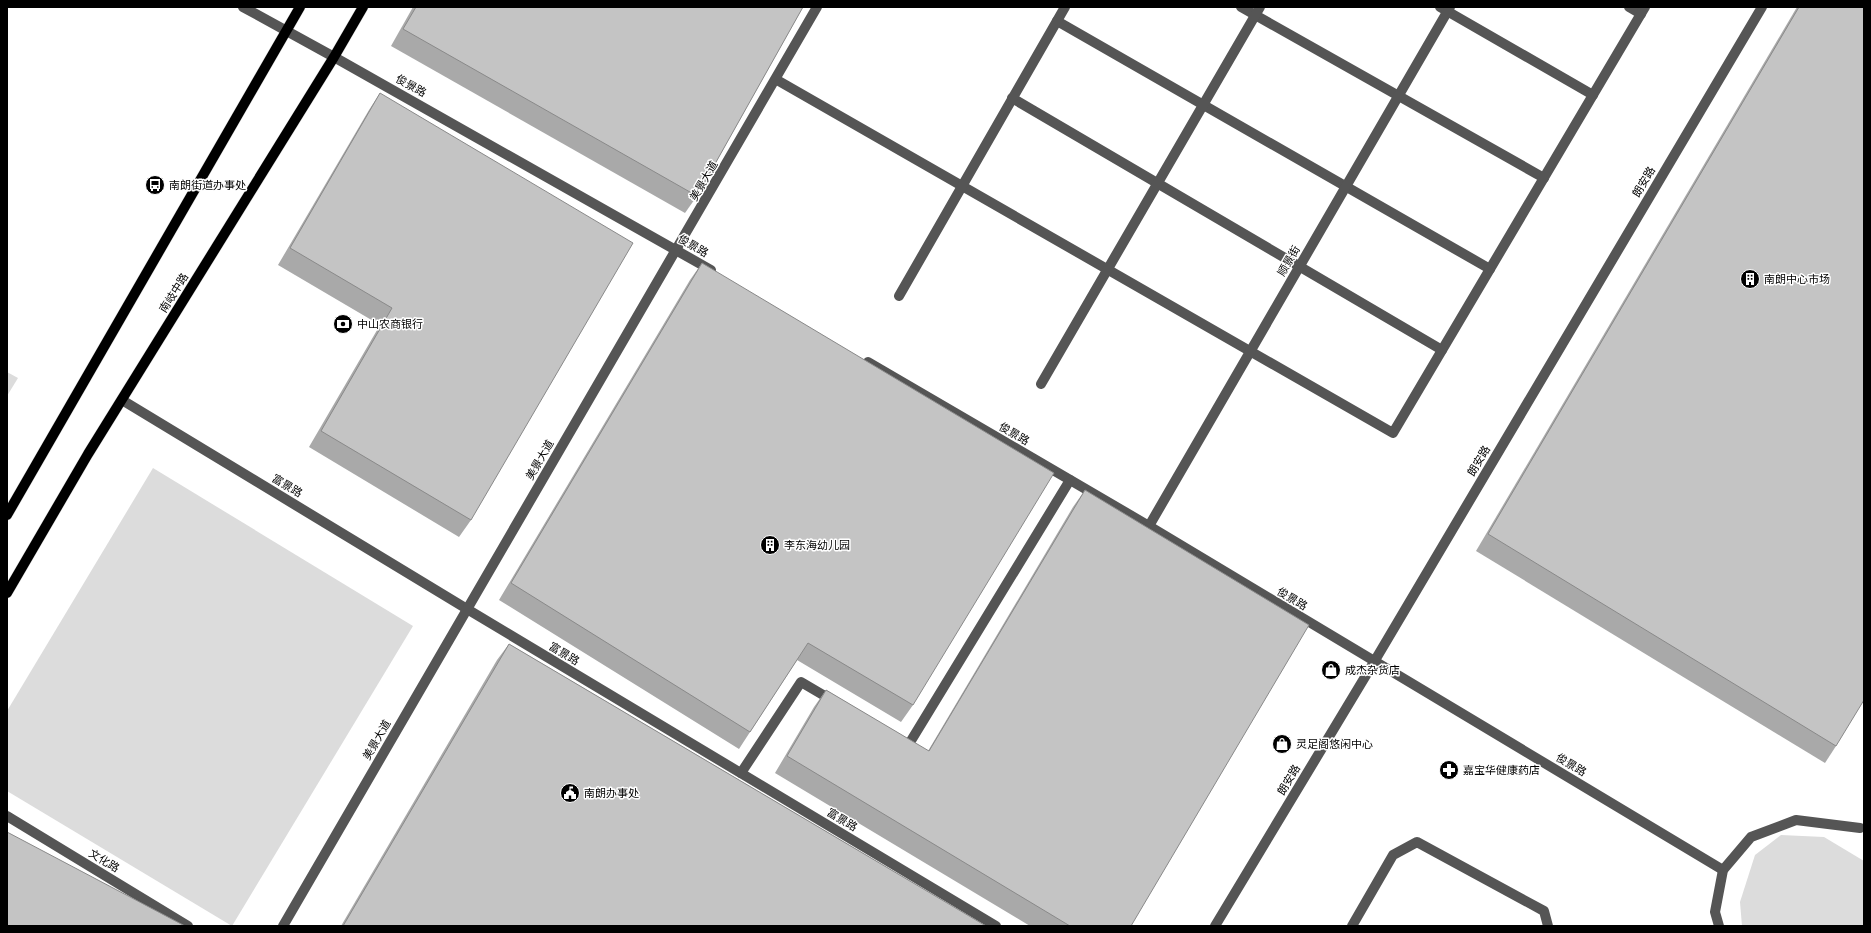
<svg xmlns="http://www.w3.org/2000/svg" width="1871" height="933" viewBox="0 0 1871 933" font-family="Rubik,'Noto Sans SC',sans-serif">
<rect width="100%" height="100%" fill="#fff"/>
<!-- green -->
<g fill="#dcdcdc">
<polygon points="7,372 18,378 7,396"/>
<polygon points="153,468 413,626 232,926 7,791 7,711"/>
<polygon points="1781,835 1824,837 1864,861 1864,926 1742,926 1740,902 1755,855"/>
</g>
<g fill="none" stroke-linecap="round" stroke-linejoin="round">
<defs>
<g id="major">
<polyline points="7,515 300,7"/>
<polyline points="7,593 88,454 334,57 363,7"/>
</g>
</defs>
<!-- major casing -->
<use href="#major" stroke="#dbdbdb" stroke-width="11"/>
<!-- minor -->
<g stroke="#555" stroke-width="10">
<polyline points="243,7 334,57 711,270"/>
<polyline points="1241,7 1544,178"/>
<polyline points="1440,7 1593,95"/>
<polyline points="1629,7 1641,14"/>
<polyline points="1057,21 1490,269"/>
<polyline points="777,80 1393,433 1645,7"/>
<polyline points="1012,98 1442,350"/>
<polyline points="899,296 1065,7"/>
<polyline points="868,362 1149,526 1723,870"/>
<polyline points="1041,384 1260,7"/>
<polyline points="122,400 467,609 996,926"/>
<polyline points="1149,526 1450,7"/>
<polyline points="909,744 1070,480"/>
<polyline points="741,773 801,682 835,702"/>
<polyline points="7,816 188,926"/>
<polyline points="283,926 817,7"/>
<polyline points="1215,926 1374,662 1762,7"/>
<polyline points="1352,926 1393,855 1417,842 1544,911 1548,926"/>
<polyline points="1719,926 1715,912 1723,870 1751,837 1796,820 1860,828"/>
</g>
<!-- major -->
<use href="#major" stroke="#000" stroke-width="10"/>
</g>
<!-- wall -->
<g fill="#a9a9a9">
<polygon points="413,7 803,7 697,196 685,213 391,46"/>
<polygon points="1797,7 1864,7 1836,746 1825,763 1476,551"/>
<polygon points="380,93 471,520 459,537 309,447 380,325 278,265 369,110"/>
<polygon points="702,263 913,705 901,722 797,660 750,732 739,749 499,600 690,280"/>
<polygon points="1085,490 1131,926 1030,926 775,773 814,707 826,690 928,751 1073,507"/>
<polygon points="509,644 986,926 341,926 497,660"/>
</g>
<!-- building -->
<g fill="#c4c4c4" stroke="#898989">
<polygon points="416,7 803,7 697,196 403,29"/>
<polygon points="1799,7 1864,7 1864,700 1836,746 1488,534"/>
<polygon points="380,93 633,243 471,520 321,431 392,308 290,248"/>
<polygon points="702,263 1054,473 913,705 808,643 750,732 511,583"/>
<polygon points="1085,490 1309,625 1131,926 1070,926 787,756 826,690 929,751"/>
<polygon points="509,644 986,926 343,926"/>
<polygon points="7,832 185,926 7,926"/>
</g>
<!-- icons -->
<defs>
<symbol id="bus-disc" viewBox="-11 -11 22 22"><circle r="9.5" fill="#000" stroke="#fff"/><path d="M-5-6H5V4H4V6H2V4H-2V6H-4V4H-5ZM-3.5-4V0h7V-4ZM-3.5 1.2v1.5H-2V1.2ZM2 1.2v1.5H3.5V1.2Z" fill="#fff"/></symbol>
<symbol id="building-disc" viewBox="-11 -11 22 22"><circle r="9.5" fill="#000" stroke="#fff"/><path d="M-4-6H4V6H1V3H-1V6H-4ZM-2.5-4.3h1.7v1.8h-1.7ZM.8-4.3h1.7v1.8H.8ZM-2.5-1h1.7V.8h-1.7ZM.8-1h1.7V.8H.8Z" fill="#fff"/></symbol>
<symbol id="bank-disc" viewBox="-11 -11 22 22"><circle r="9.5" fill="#000" stroke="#fff"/><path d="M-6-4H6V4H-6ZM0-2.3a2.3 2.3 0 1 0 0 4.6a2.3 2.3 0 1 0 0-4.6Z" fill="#fff"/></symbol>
<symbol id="shop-disc" viewBox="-11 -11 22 22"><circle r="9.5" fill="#000" stroke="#fff"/><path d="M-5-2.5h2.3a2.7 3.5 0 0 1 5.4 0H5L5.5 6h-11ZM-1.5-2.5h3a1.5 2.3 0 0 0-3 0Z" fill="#fff"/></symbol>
<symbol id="pharmacy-disc" viewBox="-11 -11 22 22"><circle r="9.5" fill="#000" stroke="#fff"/><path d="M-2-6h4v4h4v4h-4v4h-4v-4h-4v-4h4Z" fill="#fff"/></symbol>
<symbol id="civic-disc" viewBox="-11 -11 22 22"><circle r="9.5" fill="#000" stroke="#fff"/><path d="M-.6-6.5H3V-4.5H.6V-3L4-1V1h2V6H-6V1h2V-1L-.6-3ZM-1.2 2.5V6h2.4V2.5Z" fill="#fff"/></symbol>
</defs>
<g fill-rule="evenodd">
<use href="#bus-disc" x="144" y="174" width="22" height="22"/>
<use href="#building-disc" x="1739" y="268" width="22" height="22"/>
<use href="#bank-disc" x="332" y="313" width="22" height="22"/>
<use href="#building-disc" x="759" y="534" width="22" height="22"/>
<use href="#shop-disc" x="1320" y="659" width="22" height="22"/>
<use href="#shop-disc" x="1271" y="733" width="22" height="22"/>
<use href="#pharmacy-disc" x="1438" y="759" width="22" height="22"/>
<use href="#civic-disc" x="559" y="782" width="22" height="22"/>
</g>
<g text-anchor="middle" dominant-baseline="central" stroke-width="3" stroke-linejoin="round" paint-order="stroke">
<!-- street labels -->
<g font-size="11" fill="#000" stroke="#fff">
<text transform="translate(411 86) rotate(29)">俊景路</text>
<text transform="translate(704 181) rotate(-60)">美景大道</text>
<text transform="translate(1644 182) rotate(-59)">朗安路</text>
<text transform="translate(693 246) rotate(30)">俊景路</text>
<text transform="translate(1289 261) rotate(-60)">顺景街</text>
<text transform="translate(174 293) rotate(-58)">南岐中路</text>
<text transform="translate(1014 434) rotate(30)">俊景路</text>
<text transform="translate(540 460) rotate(-60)">美景大道</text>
<text transform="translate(1479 461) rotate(-59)">朗安路</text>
<text transform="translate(287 486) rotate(31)">富景路</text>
<text transform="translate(1292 599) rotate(31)">俊景路</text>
<text transform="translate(564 654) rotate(31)">富景路</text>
<text transform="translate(377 740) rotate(-60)">美景大道</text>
<text transform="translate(1571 765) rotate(31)">俊景路</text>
<text transform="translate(1289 780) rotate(-59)">朗安路</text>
<text transform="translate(842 820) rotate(31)">富景路</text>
<text transform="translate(104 861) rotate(31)">文化路</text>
</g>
<!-- poi labels -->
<g font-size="11" fill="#000" stroke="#fff" text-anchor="start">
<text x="169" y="185">南朗街道办事处</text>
<text x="1764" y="279">南朗中心市场</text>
<text x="357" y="324">中山农商银行</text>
<text x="784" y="545">李东海幼儿园</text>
<text x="1345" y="670">成杰杂货店</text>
<text x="1296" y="744">灵足阁悠闲中心</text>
<text x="1463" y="770">嘉宝华健康药店</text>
<text x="584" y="793">南朗办事处</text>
</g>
</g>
<!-- border -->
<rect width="1871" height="933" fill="none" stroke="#000000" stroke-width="16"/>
</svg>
